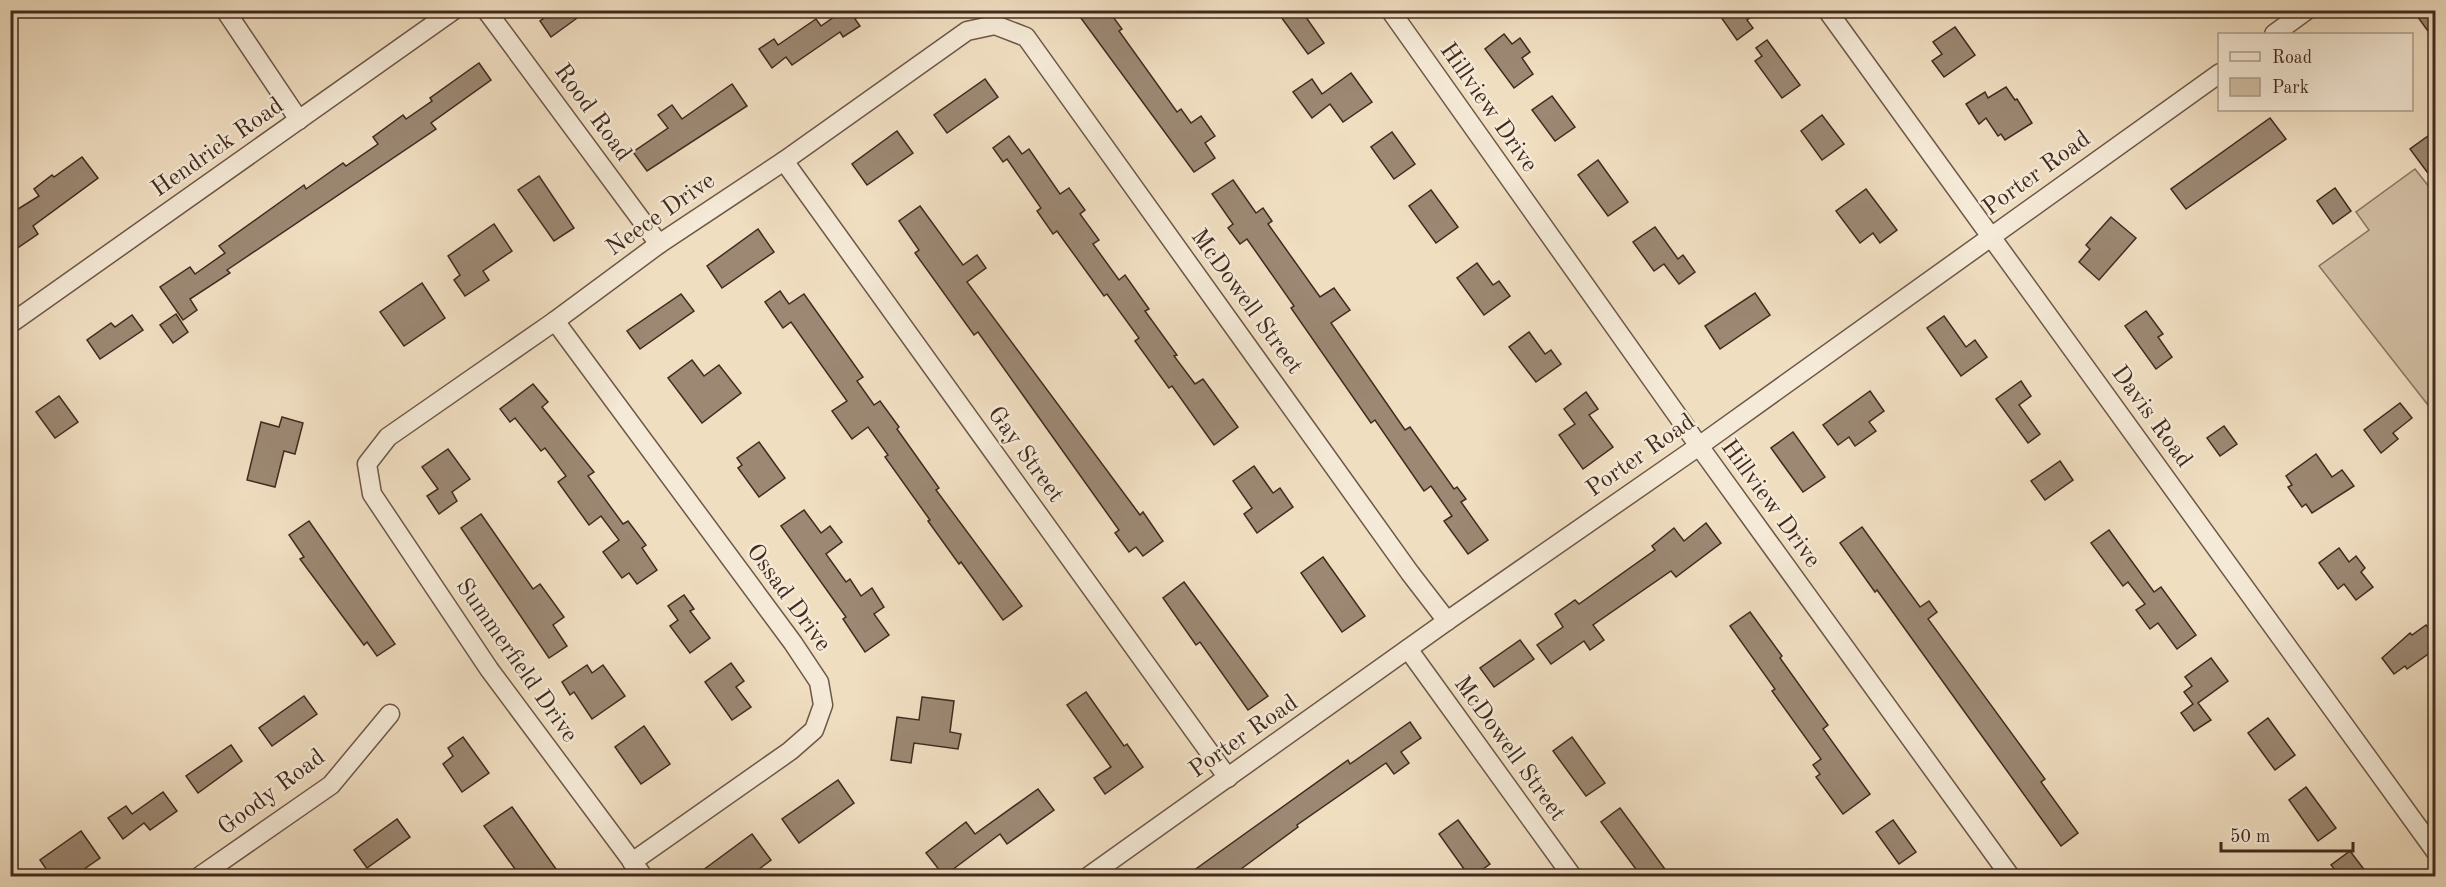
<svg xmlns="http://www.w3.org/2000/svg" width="2446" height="887" viewBox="0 0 2446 887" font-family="'Old Standard TT',serif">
<rect width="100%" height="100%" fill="#f0dec1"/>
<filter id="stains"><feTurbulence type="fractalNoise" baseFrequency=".00333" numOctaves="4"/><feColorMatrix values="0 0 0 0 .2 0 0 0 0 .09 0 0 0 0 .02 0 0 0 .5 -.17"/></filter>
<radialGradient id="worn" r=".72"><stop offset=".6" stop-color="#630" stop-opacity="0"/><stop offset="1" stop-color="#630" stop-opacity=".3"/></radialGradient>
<!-- green -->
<polygon fill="#d2bfa5" stroke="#8a7462" stroke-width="1.5" points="2415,169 2430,188 2435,185 2435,414 2319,266 2369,230 2356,212"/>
<!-- building -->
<g fill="#9c8873" stroke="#412a1f" stroke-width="1.5">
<polygon points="555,10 588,10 551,37 540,21"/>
<polygon points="844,10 868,10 855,19 860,26 843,37 840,32 792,65 786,57 772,68 759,49 774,39 778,45 816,19 821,26"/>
<polygon points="1075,10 1108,10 1122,29 1119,31 1177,112 1181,109 1191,123 1201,116 1215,136 1205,143 1215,158 1194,172"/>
<polygon points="1276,10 1301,10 1324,43 1308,54"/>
<polygon points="1716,10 1761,10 1747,20 1753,28 1737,40"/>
<polygon points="2425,10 2436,10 2436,42 2417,16"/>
<polygon points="1955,27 1975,55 1944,77 1932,61 1942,54 1933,42"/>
<polygon points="1504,34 1512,44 1520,38 1530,52 1522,58 1533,74 1514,88 1485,49"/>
<polygon points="1767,40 1800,85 1782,98 1755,61 1762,56 1756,48"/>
<polygon points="479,63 491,80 431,123 436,129 227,270 230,273 190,299 197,310 183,320 160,287 190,267 195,274 225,253 219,246 304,185 306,189 343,163 346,166 378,144 373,137 403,115 406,119 432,101 430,98"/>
<polygon points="1351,73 1372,102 1343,122 1330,104 1312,118 1293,92 1312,79 1322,94"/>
<polygon points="985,79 998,97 947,133 934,115"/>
<polygon points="732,84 747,106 647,171 633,152 668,128 658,115 672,105 682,119"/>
<polygon points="2006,87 2015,100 2017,99 2032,123 2005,140 2001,134 1998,136 1986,118 1979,124 1966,104 1985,92 1988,98"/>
<polygon points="1552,96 1575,127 1555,141 1532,110"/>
<polygon points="1822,115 1844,144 1822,160 1801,131"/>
<polygon points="2270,118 2286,139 2186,209 2171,189"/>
<polygon points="897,131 913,153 867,185 852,164"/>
<polygon points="1392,132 1415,164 1394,179 1371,147"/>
<polygon points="1009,136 1022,154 1029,149 1060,194 1069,188 1085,210 1080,214 1099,240 1093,244 1119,280 1125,275 1149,309 1145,311 1177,355 1174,356 1195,384 1203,379 1238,427 1214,445 1172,386 1169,388 1135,341 1139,338 1107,294 1104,296 1057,231 1053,234 1037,211 1041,208 1007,159 1003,162 993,148"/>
<polygon points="2428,136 2436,146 2436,184 2410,149"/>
<polygon points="82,157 98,178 33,226 38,234 10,253 10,214 39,196 34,189 52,175 54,177"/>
<polygon points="1598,160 1628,202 1608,216 1578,175"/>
<polygon points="539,176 574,228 554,241 518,190"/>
<polygon points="1233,180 1256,213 1263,208 1272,221 1268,224 1320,297 1334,288 1350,310 1331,323 1405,430 1410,427 1454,489 1457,487 1466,499 1461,502 1488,540 1468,554 1444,521 1452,516 1431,486 1424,491 1375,420 1371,423 1291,308 1294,306 1247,239 1240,244 1228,228 1233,224 1212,194"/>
<polygon points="2335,188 2351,211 2333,224 2317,201"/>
<polygon points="1866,189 1897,230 1880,243 1873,233 1860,243 1836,211"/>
<polygon points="1431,190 1458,227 1436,243 1409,206"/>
<polygon points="920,206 963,265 977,255 986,268 967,282 1140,515 1143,512 1163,541 1143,556 1136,547 1129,552 1115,533 1119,530 978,332 974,335 915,253 919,250 899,221"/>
<polygon points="2111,217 2136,238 2099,280 2079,262 2090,249 2086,245"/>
<polygon points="494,224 512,251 483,271 489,280 465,296 454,280 460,275 448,256"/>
<polygon points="1655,227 1678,259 1683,255 1695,272 1679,284 1664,264 1654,271 1633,242"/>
<polygon points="758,229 774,252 722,288 707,266"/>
<polygon points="1477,263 1493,285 1499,281 1510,296 1484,315 1457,278"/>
<polygon points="422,283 445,318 404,346 380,312"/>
<polygon points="780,291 789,304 804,294 863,377 857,381 874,405 880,401 899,427 897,429 939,488 936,490 1022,606 1003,620 961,562 959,564 928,521 930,520 885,457 888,455 868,427 852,439 832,411 847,401 791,322 783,328 765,302"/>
<polygon points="1755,293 1770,315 1720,349 1705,326"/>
<polygon points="681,294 694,311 640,349 627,331"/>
<polygon points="2146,311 2163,334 2158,337 2172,357 2156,369 2125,326"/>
<polygon points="176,314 188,332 173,343 160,325"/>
<polygon points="132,315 143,330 100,359 87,340 111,323 115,327"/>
<polygon points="1944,316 1966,347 1975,340 1987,357 1961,376 1927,328"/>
<polygon points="1529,332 1545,354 1551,350 1561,364 1536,382 1509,347"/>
<polygon points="692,360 704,376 719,365 741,393 702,423 668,378"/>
<polygon points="2021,381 2031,396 2019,405 2040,434 2028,443 1996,399"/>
<polygon points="533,384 548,402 542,407 594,472 588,476 623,524 628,521 646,545 642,548 657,570 637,584 629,573 622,578 603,552 619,540 601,516 589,525 558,482 566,476 545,448 541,451 515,418 510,422 500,409"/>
<polygon points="1870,391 1884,411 1869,422 1876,431 1855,446 1849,437 1838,445 1823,425"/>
<polygon points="1586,392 1598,409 1589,415 1613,447 1583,469 1559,435 1575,424 1564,409"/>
<polygon points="59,396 78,422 55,438 36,412"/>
<polygon points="2400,403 2412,418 2393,433 2398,439 2381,453 2364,430"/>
<polygon points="282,417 303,423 295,454 284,451 275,487 247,480 261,422 279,427"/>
<polygon points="2224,426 2237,444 2220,456 2207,438"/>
<polygon points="1793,432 1825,477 1803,492 1771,448"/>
<polygon points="759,442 785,478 759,497 738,468 742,465 737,458"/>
<polygon points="448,449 470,479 452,492 457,501 439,514 427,496 438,489 422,467"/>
<polygon points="2316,454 2332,477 2342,470 2354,486 2312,513 2306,504 2302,507 2288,487 2292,485 2286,476"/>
<polygon points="2060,461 2073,480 2045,500 2031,481"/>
<polygon points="1254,466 1273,493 1280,488 1293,507 1257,533 1244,514 1252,508 1233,481"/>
<polygon points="804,510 821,533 830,526 842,542 826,554 846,582 850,579 861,596 872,588 884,607 874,614 889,635 865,652 843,619 846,617 781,526"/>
<polygon points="481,514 533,589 540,584 564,617 553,625 567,646 549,658 461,528"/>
<polygon points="309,521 395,644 377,656 367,642 364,645 300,559 304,557 289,535"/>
<polygon points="1706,523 1721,543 1676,577 1671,571 1593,625 1604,640 1590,650 1584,641 1551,664 1537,645 1563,627 1555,614 1575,600 1579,604 1655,550 1652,546 1674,528 1684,541"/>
<polygon points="1862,527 1920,607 1929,601 1937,612 1928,619 2045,779 2041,782 2078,833 2061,846 1877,590 1875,592 1840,543"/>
<polygon points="2109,530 2154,592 2161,587 2196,635 2177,649 2158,623 2150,629 2136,610 2145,604 2128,582 2123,586 2091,543"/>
<polygon points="2339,548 2349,562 2356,556 2365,568 2361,572 2373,587 2356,600 2344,584 2338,589 2319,563"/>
<polygon points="1323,557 1365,616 1342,632 1301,573"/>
<polygon points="1184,582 1268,696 1248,710 1200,642 1196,645 1163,598"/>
<polygon points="684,595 694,609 690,611 710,638 690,653 670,626 678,620 668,606"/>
<polygon points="1750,612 1782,656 1780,658 1828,725 1823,729 1870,794 1843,814 1816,777 1820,774 1813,765 1821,759 1772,691 1775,689 1730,626"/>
<polygon points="2426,625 2436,637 2436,643 2428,648 2431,652 2407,669 2405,666 2394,674 2382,658 2410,633 2412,635"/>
<polygon points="1520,640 1534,659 1494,687 1480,668"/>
<polygon points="2211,658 2228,681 2198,703 2211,720 2194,731 2181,713 2193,704 2184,692 2192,686 2185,677"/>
<polygon points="731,663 744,681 736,687 751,707 732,720 705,682"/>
<polygon points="587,665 592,673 603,665 625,696 592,719 574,692 570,695 562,682"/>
<polygon points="1086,692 1124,746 1127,744 1143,767 1105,794 1094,778 1111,767 1067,705"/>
<polygon points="304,696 317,714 272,746 259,728"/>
<polygon points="922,697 954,701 950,732 961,734 958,749 914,743 911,763 891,760 897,717 919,720"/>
<polygon points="2268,718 2295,755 2275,770 2248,733"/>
<polygon points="1410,722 1421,738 1401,752 1409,763 1394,774 1386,763 1297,825 1298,827 1241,869 1242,870 1234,876 1186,876 1348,760 1350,764"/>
<polygon points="644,726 670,764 641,784 615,747"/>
<polygon points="463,737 489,773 462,792 443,764 453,756 448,748"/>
<polygon points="1572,737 1605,783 1586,796 1553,751"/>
<polygon points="231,745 242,761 198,793 186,776"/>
<polygon points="838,780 854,803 799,843 782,819"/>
<polygon points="2306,787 2336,828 2318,841 2289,800"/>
<polygon points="1038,789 1054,810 1007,844 1000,834 944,876 926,853 966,822 975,834"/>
<polygon points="163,792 177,811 150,830 144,823 123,839 108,818 126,806 132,814"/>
<polygon points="512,807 561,876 520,876 484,826"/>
<polygon points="1620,808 1670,876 1641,876 1601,822"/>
<polygon points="397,819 410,837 367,868 354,850"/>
<polygon points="1458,820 1490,864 1473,876 1469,876 1439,834"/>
<polygon points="1893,820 1916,852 1899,864 1876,832"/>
<polygon points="81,831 100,858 74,876 51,876 40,860"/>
<polygon points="752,834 771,860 750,876 695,876"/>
<polygon points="2350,851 2369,876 2340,876 2331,865"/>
</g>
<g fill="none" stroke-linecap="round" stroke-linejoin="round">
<defs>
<g id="minor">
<polyline points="225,10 299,120"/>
<polyline points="486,10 659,244"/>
<polyline points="1390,10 1699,446 2010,876"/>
<polyline points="1827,10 2436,852"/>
<polyline points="2274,34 2307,10"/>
<polyline points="784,161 1228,778"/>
<polyline points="555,321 793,643 819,682 823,705 814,730 790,751 632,862"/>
<polyline points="10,324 454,10"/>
<polyline points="1408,649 1572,876"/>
<polyline points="200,876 331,785 390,714"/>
<polyline points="643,876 489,669 372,494 367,464 388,437 555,321 659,244 784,161 967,31 995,25 1026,37 1410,573 1447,621"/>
<polyline points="1089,876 1447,621 1699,446 2220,73"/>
</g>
</defs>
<!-- minor casing -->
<use href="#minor" stroke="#6d5748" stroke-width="21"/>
<!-- minor -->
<use href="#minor" stroke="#f5ead7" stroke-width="18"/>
</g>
<g text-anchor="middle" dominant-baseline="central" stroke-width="5" stroke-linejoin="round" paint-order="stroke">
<!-- street labels -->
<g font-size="24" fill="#412a1f" stroke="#f5ead7">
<text transform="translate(1488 108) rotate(55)">Hillview Drive</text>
<text transform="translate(592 113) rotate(54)">Rood Road</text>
<text transform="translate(218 148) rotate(-35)">Hendrick Road</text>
<text transform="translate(2037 174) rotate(-36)">Porter Road</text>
<text transform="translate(661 215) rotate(-35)">Neece Drive</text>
<text transform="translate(1246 302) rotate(54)">McDowell Street</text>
<text transform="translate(2151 417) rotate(54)">Davis Road</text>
<text transform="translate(1025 455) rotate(54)">Gay Street</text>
<text transform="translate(1641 456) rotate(-35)">Porter Road</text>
<text transform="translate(1770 504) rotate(54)">Hillview Drive</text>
<text transform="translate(788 598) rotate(54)">Ossad Drive</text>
<text transform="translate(516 661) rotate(55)">Summerfield Drive</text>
<text transform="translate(1244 737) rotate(-35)">Porter Road</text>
<text transform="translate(1509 749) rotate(54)">McDowell Street</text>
<text transform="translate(272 793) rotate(-37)">Goody Road</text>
</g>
</g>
<!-- margin -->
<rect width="2446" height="887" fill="none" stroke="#f0dec1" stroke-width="36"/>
<rect x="12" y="12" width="2422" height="863" fill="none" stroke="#412a1f" stroke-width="3"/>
<rect x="18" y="18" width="2410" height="851" fill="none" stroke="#412a1f" stroke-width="1.5"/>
<!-- legend -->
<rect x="2218" y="33" width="195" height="78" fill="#f5ead7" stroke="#ad9d8d" stroke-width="1.5"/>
<rect x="2230" y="52" width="30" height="9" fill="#f5ead7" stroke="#ad9d8d" stroke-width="1.5"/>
<text x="2272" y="63" font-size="18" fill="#412a1f">Road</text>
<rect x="2230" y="78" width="30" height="18" fill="#d2bfa5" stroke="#ad9d8d" stroke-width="1.5"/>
<text x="2272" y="93" font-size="18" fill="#412a1f">Park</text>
<!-- scale -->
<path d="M2221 842v9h132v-9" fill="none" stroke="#412a1f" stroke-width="3"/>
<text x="2230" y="842" font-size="18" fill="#412a1f" stroke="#f5ead7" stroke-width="4.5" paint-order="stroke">50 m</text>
<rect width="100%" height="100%" filter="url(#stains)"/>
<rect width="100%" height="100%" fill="url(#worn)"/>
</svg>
